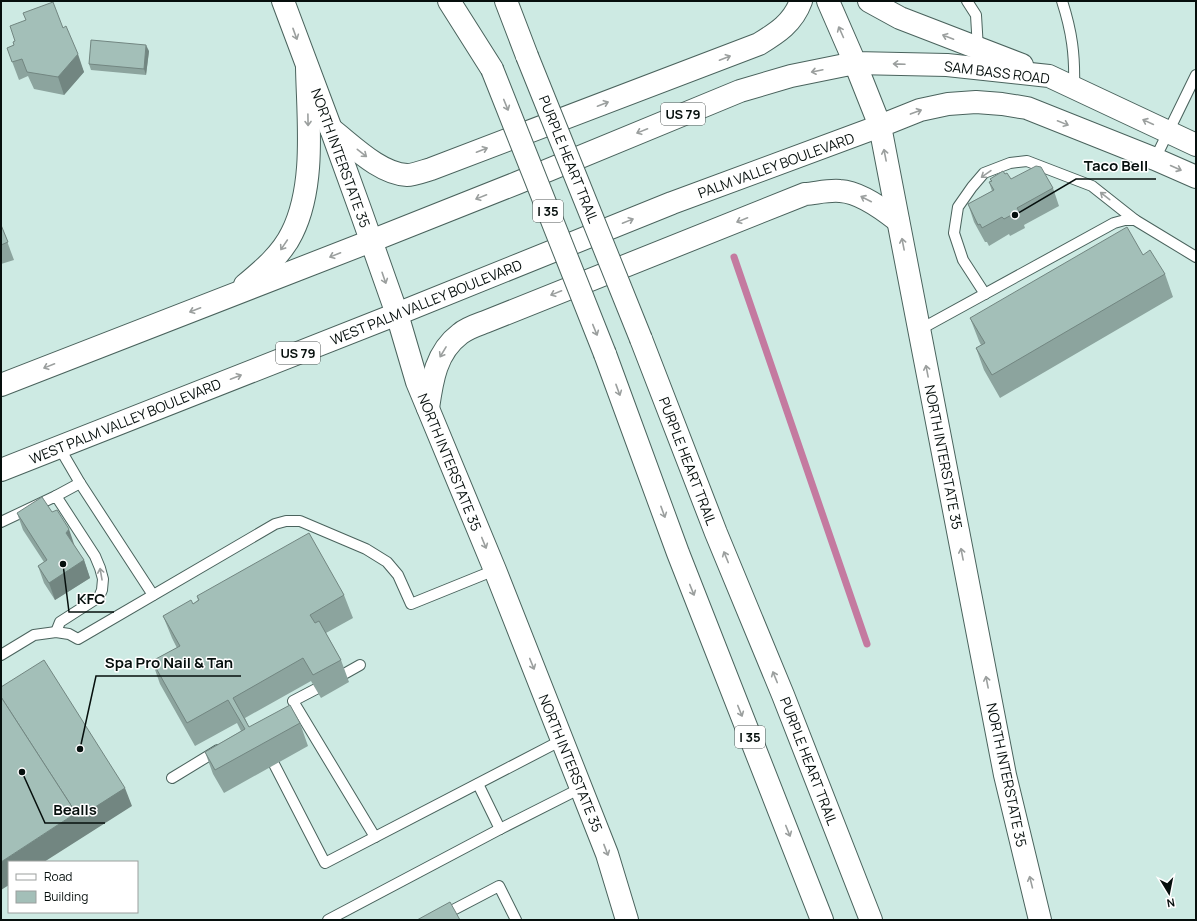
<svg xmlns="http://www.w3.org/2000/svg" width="1197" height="921" viewBox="0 0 1197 921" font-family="Manrope,sans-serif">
<rect width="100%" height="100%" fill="#cdeae3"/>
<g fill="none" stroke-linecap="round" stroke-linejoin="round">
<!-- stream -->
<polyline stroke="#c47aa0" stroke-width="7" points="734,257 867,644"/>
<defs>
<g id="service">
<polyline points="967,1 976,15 978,49"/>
<path d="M1062 1C1072 32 1075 55 1074 87"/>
<polyline points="1155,159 1196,75"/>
<polyline points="985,294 963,260 954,233 958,207 972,187 984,173 1010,163 1027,161 1092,186 1135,220"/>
<polyline points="919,330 1114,223 1125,220 1135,220 1196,257"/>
<polyline points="59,447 80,483 153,595"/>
<polyline points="56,496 80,483"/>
<polyline points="1,522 56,496 95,556 100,568 103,579 102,590 99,597 60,622 56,632"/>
<polyline points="1,655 34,635 56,632 69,634 78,639 275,524 286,521 300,521 366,549 387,562 398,575 411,604 495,570"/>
<polyline points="344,674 360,665"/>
<polyline points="316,689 293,701 375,837"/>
<polyline points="274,764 325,863 562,740"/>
<polyline points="172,778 218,750"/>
<polyline points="478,784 500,829"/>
<polyline points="328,920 500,829 581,788"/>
<polyline points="434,920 499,886 516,920"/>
</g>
<g id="secondary">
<polyline points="283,1 331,129 361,212 397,314 417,382 495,570 607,854 627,920"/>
<polyline points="828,1 855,63 947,65 1049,76 1196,145"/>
<polyline points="869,1 900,18 1022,65"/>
<path d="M331 129C352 145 380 174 407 175 414 175 424 171 431 169L759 44C777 33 793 23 801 1"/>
<path d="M428 408C432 380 436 352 460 334 467 328 477 325 485 322L805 194C817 193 828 190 840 191 860 192 883 209 898 221"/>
<polyline points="1040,920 1005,775 880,126 920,110 948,104 976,102 1002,104 1027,108 1155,159 1196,177"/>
</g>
<g id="trunk">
<path d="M245 285C263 270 282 254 292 233 316 185 308 119 307 67"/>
<polyline points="1,385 371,241 517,183 740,91 791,76 855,63 880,126 672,203 397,314 1,470"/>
</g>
<g id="motorway">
<polyline points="449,1 492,69"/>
<polyline points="506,1 527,56"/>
<polyline points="641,339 716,533 783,695 871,920"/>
<polyline points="605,354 678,553 822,920"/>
</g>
</defs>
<!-- service casing -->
<use href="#service" stroke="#4a635d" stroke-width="12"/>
<!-- secondary casing -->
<use href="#secondary" stroke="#4a635d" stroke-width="24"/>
<!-- trunk casing -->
<use href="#trunk" stroke="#4a635d" stroke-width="24"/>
<!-- motorway casing -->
<use href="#motorway" stroke="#4a635d" stroke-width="24"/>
<!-- service -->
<use href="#service" stroke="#fff" stroke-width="10"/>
<!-- secondary -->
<use href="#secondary" stroke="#fff" stroke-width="22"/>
<!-- trunk -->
<use href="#trunk" stroke="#fff" stroke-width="22"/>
<!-- motorway -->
<use href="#motorway" stroke="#fff" stroke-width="22"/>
<defs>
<g id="motorway-bridge">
<polyline points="527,56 641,339"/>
<polyline points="492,69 605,354"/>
</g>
</defs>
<!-- motorway-bridge casing -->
<use href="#motorway-bridge" stroke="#4a635d" stroke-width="24" stroke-linecap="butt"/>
<!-- motorway-bridge -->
<use href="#motorway-bridge" stroke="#fff" stroke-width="22"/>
</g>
<!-- wall -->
<g fill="#8ca49e">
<polygon points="63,28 84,72 64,95 34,89 28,76 19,80 7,48 14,45 15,41"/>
<polygon points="149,51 146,75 91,70 89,64"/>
<polygon points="1005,174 1011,179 1053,188 1059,206 1024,225 1025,228 1010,236 1009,234 989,246 987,242 985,242 974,222 968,204 992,191 989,182 991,182 990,179"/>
<polygon points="1,225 14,260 1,264"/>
<polygon points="1143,255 1165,274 1173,297 1000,398 984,370 976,348 981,345 979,341 970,318"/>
<polygon points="17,513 75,546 84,560 90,578 55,600 44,583 38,566 44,562 23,530"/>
<polygon points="344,595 353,618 326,633 341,660 349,682 321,698 311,681 245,718 249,727 300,723 308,746 224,793 213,774 205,752 241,731 237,723 195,746 160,684 152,661 177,648 172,638 163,616 193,604 198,600 197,596"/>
</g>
<!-- shaded-wall -->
<g fill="#728681">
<polygon points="146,45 149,51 146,75 144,69"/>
<polygon points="78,54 84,72 64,95 58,77"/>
<polygon points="69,529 75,547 66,533"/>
<polygon points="84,560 90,578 55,600 49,583"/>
<polygon points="125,788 132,806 44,862 9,862 9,885 1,890 1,862 76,813"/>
</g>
<!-- building -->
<g fill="#a3bfb8" stroke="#728681">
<polygon points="53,2 63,28 66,26 78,54 58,77 27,72 22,59 12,62 7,48 14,45 13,42 15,41 10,26 26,20 23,13"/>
<polygon points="91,40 146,45 144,69 89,64"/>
<polygon points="1036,166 1041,167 1053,188 1017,208 1019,211 1004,219 1002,217 982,228 980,224 978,225 968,204 994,190 989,182 992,181 990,179 1003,171 1005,174 1007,173 1011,179"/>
<polygon points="1,225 8,242 1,245"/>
<polygon points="1127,227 1143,255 1150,250 1165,274 992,375 976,348 985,343 970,318"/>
<polygon points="42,497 52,512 57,510 69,529 66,533 84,560 49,583 38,566 47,560 17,513"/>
<polygon points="309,533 344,595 310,615 315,623 319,621 341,660 313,675 303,658 233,698 249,727 290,705 300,723 215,770 205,752 245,729 228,700 187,723 152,661 180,646 163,616 191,600 193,604 199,600 197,596"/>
<polygon points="44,660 125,788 78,818 76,813 1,697 1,687"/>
<polygon points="1,697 76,813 1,862"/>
<polygon points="450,902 460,920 417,920"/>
</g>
<!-- one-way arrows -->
<defs><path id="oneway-shaft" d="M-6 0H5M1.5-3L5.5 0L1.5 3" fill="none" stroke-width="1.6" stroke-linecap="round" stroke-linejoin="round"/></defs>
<g stroke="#9b9f9e">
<use href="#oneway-shaft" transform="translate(841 32) rotate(-114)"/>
<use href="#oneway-shaft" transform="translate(295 34) rotate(70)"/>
<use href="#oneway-shaft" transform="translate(948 37) rotate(-159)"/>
<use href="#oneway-shaft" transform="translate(725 58) rotate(-21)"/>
<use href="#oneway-shaft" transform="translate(899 64) rotate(-178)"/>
<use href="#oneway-shaft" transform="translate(817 71) rotate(168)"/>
<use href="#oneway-shaft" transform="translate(603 104) rotate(-21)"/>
<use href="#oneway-shaft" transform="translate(506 105) rotate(68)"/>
<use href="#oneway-shaft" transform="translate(916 112) rotate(-20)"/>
<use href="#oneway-shaft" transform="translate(308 120) rotate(89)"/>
<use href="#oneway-shaft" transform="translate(1148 122) rotate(-155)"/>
<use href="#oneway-shaft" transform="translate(1063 123) rotate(22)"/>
<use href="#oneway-shaft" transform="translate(642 131) rotate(158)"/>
<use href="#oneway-shaft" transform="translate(482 150) rotate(-21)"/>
<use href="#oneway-shaft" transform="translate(362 153) rotate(38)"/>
<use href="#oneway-shaft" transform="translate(885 155) rotate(-101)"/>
<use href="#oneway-shaft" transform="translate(1176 168) rotate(24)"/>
<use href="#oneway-shaft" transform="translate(986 174) rotate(145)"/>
<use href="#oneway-shaft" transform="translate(1105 196) rotate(-142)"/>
<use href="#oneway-shaft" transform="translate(481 197) rotate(158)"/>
<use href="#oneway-shaft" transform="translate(866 199) rotate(-153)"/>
<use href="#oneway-shaft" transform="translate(742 220) rotate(158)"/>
<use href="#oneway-shaft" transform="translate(628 221) rotate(-22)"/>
<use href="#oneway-shaft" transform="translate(903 244) rotate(-101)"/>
<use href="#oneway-shaft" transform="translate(284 245) rotate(124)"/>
<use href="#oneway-shaft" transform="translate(335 255) rotate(158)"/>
<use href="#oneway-shaft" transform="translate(384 278) rotate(71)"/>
<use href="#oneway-shaft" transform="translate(556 293) rotate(158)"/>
<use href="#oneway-shaft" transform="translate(195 310) rotate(159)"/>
<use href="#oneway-shaft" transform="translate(595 330) rotate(68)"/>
<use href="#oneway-shaft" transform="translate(443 352) rotate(121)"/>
<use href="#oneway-shaft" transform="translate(49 366) rotate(158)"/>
<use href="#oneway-shaft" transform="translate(927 371) rotate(-101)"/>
<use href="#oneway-shaft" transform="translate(236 377) rotate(-21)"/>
<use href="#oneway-shaft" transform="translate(618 390) rotate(70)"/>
<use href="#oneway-shaft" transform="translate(663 512) rotate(70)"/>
<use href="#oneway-shaft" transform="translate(484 543) rotate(68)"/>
<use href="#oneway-shaft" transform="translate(962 554) rotate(-101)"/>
<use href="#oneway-shaft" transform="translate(726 557) rotate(-112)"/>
<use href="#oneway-shaft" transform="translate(101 574) rotate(-100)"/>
<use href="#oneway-shaft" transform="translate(692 590) rotate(68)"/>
<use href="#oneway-shaft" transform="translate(532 664) rotate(68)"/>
<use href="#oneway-shaft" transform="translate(775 677) rotate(-112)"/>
<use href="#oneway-shaft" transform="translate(987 682) rotate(-101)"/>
<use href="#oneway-shaft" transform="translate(740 711) rotate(68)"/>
<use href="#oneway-shaft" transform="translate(788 831) rotate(68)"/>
<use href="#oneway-shaft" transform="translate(606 850) rotate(69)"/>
<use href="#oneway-shaft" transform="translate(1031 882) rotate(-104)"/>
</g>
<g text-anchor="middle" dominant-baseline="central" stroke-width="3" stroke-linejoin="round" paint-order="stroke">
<!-- shield labels -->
<g fill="#fff" stroke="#515756" stroke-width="1">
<rect x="661" y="103" width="44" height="22" rx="3"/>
<rect x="533" y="200" width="30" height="22" rx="3"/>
<rect x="276" y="342" width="44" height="22" rx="3"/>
<rect x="735" y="726" width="30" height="22" rx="3"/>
</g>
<g font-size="13" font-weight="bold" fill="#060f0d">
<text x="683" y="114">US 79</text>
<text x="548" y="211">I 35</text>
<text x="298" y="353">US 79</text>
<text x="750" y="737">I 35</text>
</g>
<!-- street labels -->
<g font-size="14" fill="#060f0d" stroke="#fff">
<text transform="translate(997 72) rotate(7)">SAM BASS ROAD</text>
<text transform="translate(341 158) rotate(70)">NORTH INTERSTATE 35</text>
<text transform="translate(569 159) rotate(68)">PURPLE HEART TRAIL</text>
<text transform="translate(776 165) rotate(-20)">PALM VALLEY BOULEVARD</text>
<text transform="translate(426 302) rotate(-22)">WEST PALM VALLEY BOULEVARD</text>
<text transform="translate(125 421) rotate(-22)">WEST PALM VALLEY BOULEVARD</text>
<text transform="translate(944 457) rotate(79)">NORTH INTERSTATE 35</text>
<text transform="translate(688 461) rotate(69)">PURPLE HEART TRAIL</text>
<text transform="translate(450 462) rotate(68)">NORTH INTERSTATE 35</text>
<text transform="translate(809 761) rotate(69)">PURPLE HEART TRAIL</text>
<text transform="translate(571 763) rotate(68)">NORTH INTERSTATE 35</text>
<text transform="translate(1007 775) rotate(78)">NORTH INTERSTATE 35</text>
</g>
</g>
<!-- callouts -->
<path fill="none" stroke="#060f0d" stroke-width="1.5" d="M1015 215L1076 179H1156M63 564L69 612H114M80 749L96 676H241M22 772L45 823H105"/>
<g fill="#060f0d" stroke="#fff" stroke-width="1.5">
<circle cx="1015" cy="215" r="4"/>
<circle cx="63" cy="564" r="4"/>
<circle cx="80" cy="749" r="4"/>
<circle cx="22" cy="772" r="4"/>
</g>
<g font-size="15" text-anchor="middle" font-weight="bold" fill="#060f0d" stroke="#fff" stroke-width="3" stroke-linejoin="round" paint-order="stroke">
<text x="1116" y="171">Taco Bell</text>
<text x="91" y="604">KFC</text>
<text x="169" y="668">Spa Pro Nail &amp; Tan</text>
<text x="75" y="815">Bealls</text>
</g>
<!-- border -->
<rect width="1197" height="921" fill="none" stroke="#060f0d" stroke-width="4"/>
<!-- legend -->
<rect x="8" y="861" width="130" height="52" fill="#ffffff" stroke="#9b9f9e"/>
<rect x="16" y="874" width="20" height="6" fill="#ffffff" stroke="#9b9f9e"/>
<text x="44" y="881" font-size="12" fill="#060f0d">Road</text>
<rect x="16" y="891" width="20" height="12" fill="#a3bfb8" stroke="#9b9f9e"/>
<text x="44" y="901" font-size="12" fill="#060f0d">Building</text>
<!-- north arrow -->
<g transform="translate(1169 893) rotate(170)" stroke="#ffffff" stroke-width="3" paint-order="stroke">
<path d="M0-3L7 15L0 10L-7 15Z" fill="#060f0d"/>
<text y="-6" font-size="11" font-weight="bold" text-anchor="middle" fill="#060f0d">N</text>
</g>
</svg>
